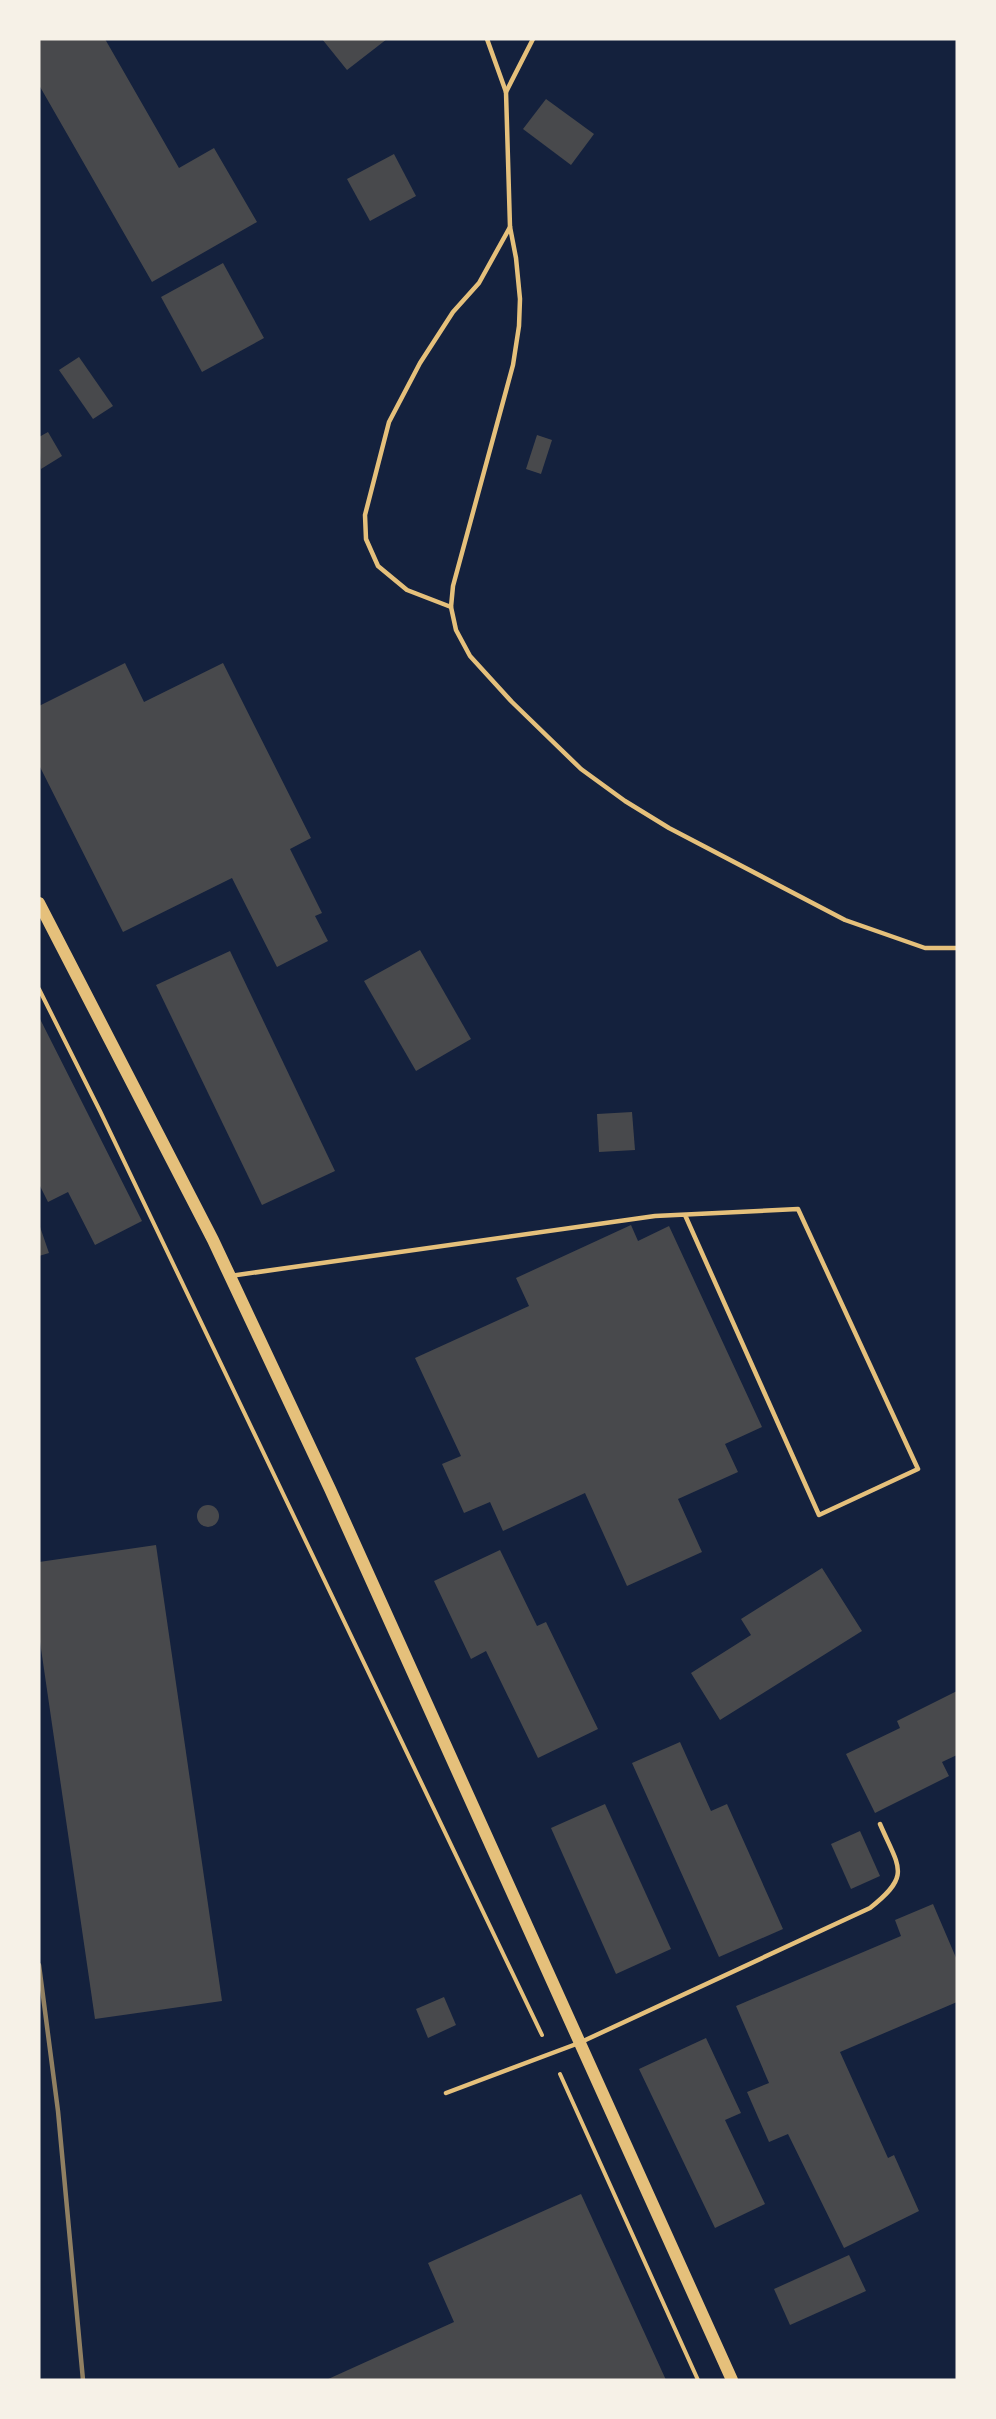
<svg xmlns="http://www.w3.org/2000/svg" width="996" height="2419" viewBox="0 0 996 2419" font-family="'Alegreya Sans',sans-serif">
<rect width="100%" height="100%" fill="#14213d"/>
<!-- building -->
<g fill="#48494c">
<polygon points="39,39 105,39 179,168 214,148 257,222 152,282 39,85"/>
<polygon points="322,39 387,39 347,70"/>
<polygon points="546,99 594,134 571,165 523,129"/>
<polygon points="394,154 416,196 370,221 347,179"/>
<polygon points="223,263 264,338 202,372 161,297"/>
<polygon points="79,357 113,406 93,419 59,370"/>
<polygon points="48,432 62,456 41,469 39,437"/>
<polygon points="537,435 552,440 541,474 526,469"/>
<polygon points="125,663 144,702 223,663 311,838 290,849 322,913 315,916 328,941 277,967 232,878 123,932 39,765 39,706"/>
<polygon points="420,950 471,1039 416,1071 364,981"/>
<polygon points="230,951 335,1171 262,1205 156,985"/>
<polygon points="39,1017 142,1221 95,1245 68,1192 48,1202 39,1184"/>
<polygon points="632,1112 635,1150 599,1152 597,1114"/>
<polygon points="39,1224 49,1253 39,1256"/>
<polygon points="631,1225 638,1241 669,1226 762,1427 725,1444 738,1472 678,1499 702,1552 627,1586 585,1493 503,1531 490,1502 464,1513 442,1464 461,1456 415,1358 529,1306 516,1278"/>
<circle cx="208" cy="1516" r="11"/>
<polygon points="156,1545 222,2001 95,2019 39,1635 39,1562"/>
<polygon points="500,1550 537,1626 546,1622 598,1729 538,1758 486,1651 471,1659 434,1581"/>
<polygon points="822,1568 862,1631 720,1720 691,1673 751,1635 741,1619"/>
<polygon points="957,1691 957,1755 942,1762 949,1776 875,1813 846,1754 900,1728 897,1721"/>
<polygon points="680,1742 711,1811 727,1804 783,1929 719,1957 632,1763"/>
<polygon points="605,1804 671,1949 616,1974 551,1828"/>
<polygon points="860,1831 880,1876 851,1889 831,1844"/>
<polygon points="933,1904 957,1960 957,2002 840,2052 888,2158 894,2155 919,2211 844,2248 788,2134 769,2142 747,2092 769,2083 736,2006 901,1936 895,1920"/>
<polygon points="444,1997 456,2025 428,2038 416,2009"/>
<polygon points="706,2038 741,2113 725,2120 765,2204 715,2228 639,2069"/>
<polygon points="581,2194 666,2380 326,2380 454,2322 428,2263"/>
<polygon points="849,2255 866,2291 790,2325 774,2289"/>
</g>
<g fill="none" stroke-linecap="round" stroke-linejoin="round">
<!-- path -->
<g stroke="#e5c07b" stroke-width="4">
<polyline points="39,989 100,1111 542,2035"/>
<polyline points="560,2074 698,2380"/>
</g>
<!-- service -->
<g stroke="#e5c07b" stroke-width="4.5">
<polyline points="487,39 506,92 510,227 516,258 520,299 519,326 513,365 453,586 451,607 456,630 470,656 512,702 581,769 625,801 669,828 845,920 925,948 957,948"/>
<polyline points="506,92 533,39"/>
<polyline points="451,607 407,590 378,566 366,539 365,515 389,422 420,363 453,312 479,283 510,227"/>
<polyline points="230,1276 655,1216 798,1209 918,1469 819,1515 685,1215"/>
<path d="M446 2093 579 2043 870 1908C912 1875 899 1868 880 1824"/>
</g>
<!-- secondary -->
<polyline stroke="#e5c07b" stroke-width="12" points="39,903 213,1240 330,1489 732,2380"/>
<!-- rail -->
<polyline stroke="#918062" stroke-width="4.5" points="39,1965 58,2111 83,2380"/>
</g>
<!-- border -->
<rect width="996" height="2419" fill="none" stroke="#f6f1e7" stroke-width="81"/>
</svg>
